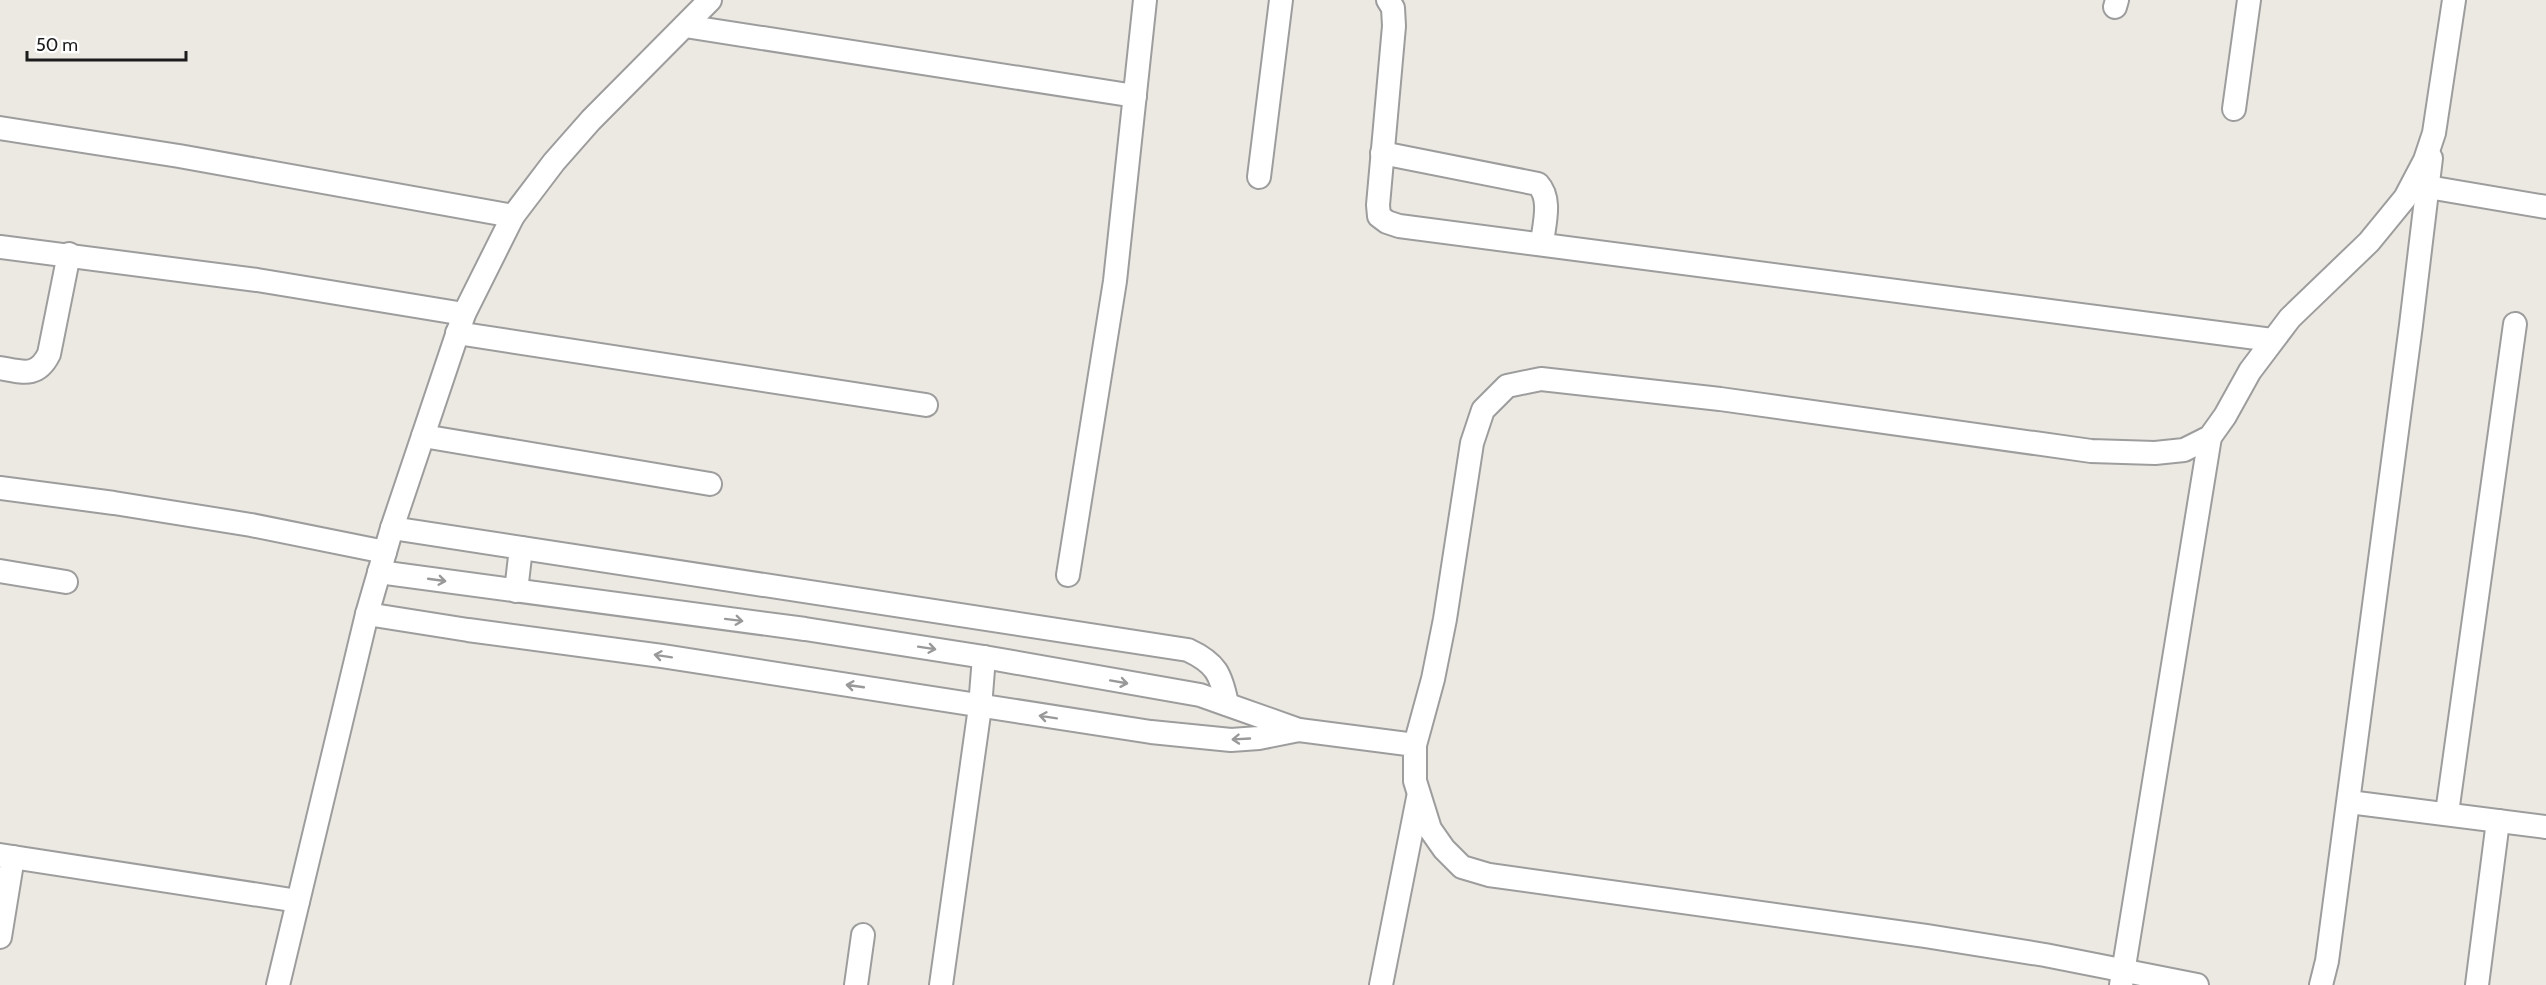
<svg xmlns="http://www.w3.org/2000/svg" width="2546" height="985" viewBox="0 0 2546 985" font-family="Cabin,sans-serif">
<rect width="100%" height="100%" fill="#ece9e3"/>
<g fill="none" stroke-linecap="round" stroke-linejoin="round">
<defs>
<g id="minor">
<polyline points="1388,0 1393,8 1394,26 1378,205 1379,216 1387,222 1399,226 2272,340"/>
<polyline points="2115,7 2117,0"/>
<polyline points="685,26 1135,96"/>
<polyline points="2234,109 2249,0"/>
<polyline points="0,128 179,156 513,216"/>
<path d="M1382 153 1538 184C1552 199 1544 224 1542 243"/>
<polyline points="1259,177 1281,0"/>
<polyline points="2428,187 2546,207"/>
<polyline points="0,247 257,280 464,314"/>
<polyline points="457,333 926,405"/>
<path d="M0 368C23 372 37 378 49 354L69 254"/>
<polyline points="423,436 710,484"/>
<polyline points="0,488 114,503 251,525 385,552"/>
<path d="M392 528 1188 650C1216 663 1221 674 1227 704"/>
<polyline points="0,571 66,582"/>
<polyline points="379,572 805,629 984,657 1200,695 1299,730 1415,745 1415,781 1430,829 1444,849 1462,867 1489,875 1926,936 2045,955 2197,985"/>
<polyline points="1068,575 1115,281 1145,0"/>
<polyline points="516,591 521,548"/>
<polyline points="367,614 468,630 662,656 1151,732 1231,740 1259,738 1299,730"/>
<polyline points="1415,745 1433,679 1445,619 1472,443 1483,410 1507,386 1541,379 1720,399 2091,451 2155,453 2184,450 2210,437 2225,416 2250,371 2290,318 2369,242 2405,198 2425,160 2434,133 2454,0"/>
<polyline points="2349,802 2546,827"/>
<polyline points="2447,813 2515,324"/>
<polyline points="0,855 298,901"/>
<polyline points="0,937 13,857"/>
<polyline points="278,985 367,614 392,528 464,314 513,216 554,162 591,120 710,0"/>
<polyline points="856,985 863,935"/>
<polyline points="941,985 980,707 984,657"/>
<polyline points="1381,985 1418,798"/>
<polyline points="2121,985 2210,437"/>
<polyline points="2321,985 2327,961 2411,325 2431,158"/>
<polyline points="2477,985 2498,821"/>
</g>
</defs>
<!-- minor casing -->
<use href="#minor" stroke="#9d9d9d" stroke-width="26"/>
<!-- minor -->
<use href="#minor" stroke="#fff" stroke-width="22"/>
</g>
<!-- one-way arrows -->
<defs><path id="oneway-shaft" d="M-6 0H5M1.5-3L5.5 0L1.5 3" fill="none" stroke-width="1.6" stroke-linecap="round" stroke-linejoin="round" transform="scale(1.5)"/></defs>
<g stroke="#999">
<use href="#oneway-shaft" transform="translate(437 580) rotate(8)"/>
<use href="#oneway-shaft" transform="translate(734 620) rotate(7)"/>
<use href="#oneway-shaft" transform="translate(927 648) rotate(9)"/>
<use href="#oneway-shaft" transform="translate(663 656) rotate(-171)"/>
<use href="#oneway-shaft" transform="translate(1119 682) rotate(10)"/>
<use href="#oneway-shaft" transform="translate(855 686) rotate(-172)"/>
<use href="#oneway-shaft" transform="translate(1048 717) rotate(-171)"/>
<use href="#oneway-shaft" transform="translate(1241 739) rotate(177)"/>
</g>
<!-- scale -->
<path d="M27 51v9h159v-9" fill="none" stroke="#1c1c1c" stroke-width="3"/>
<text x="36" y="51" font-size="18" fill="#1c1c1c" stroke="#ffffff" stroke-width="4.5" paint-order="stroke">50 m</text>
</svg>
